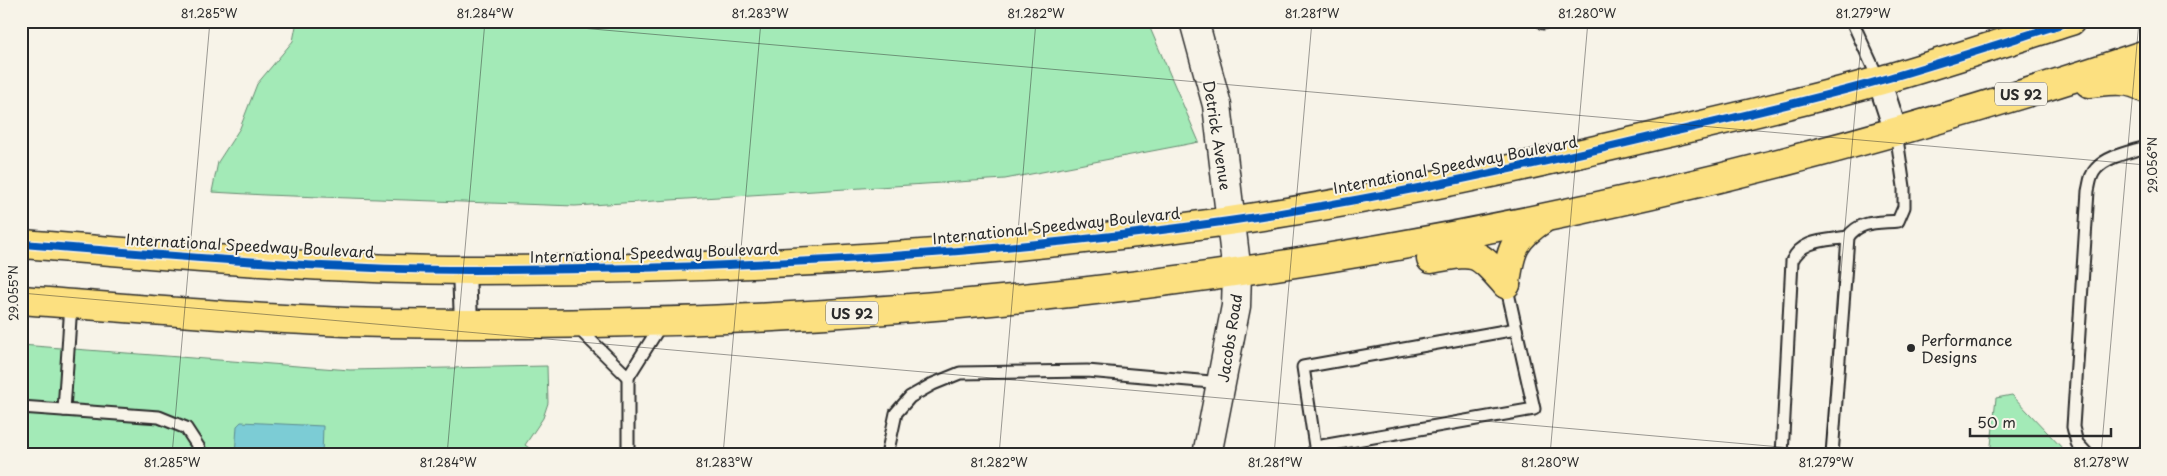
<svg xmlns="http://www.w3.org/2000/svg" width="2167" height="476" viewBox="0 0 2167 476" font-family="'Playpen Sans',sans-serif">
<rect width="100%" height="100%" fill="#f7f3e8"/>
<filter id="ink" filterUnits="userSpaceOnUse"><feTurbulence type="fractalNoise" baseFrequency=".02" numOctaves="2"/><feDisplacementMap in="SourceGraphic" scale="10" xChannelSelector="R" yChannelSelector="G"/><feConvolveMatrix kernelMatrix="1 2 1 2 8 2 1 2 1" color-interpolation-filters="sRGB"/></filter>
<g filter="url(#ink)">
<!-- green -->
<g fill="#a3eab7" stroke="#678a71">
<polygon points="297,21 1147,21 1199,142 1005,179 575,206 265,195 212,192 218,162 240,128 257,84 293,41"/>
<polygon points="21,345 350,370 547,366 548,403 543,418 525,445 539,455 21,455"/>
<polygon points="2012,395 2064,450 2064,455 1990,455 1996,398"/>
</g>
<!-- water -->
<polygon fill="#7cccd5" stroke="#5c8c91" points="241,422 323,426 322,455 235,455 237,426"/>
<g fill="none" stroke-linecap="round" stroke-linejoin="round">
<defs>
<g id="service">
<polyline points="1852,21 1879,80"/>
<polyline points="1543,23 1547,21"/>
<polyline points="577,327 628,377 662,323"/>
<polyline points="21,407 159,417 186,428 199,448 198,455"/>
<polyline points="64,410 71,304"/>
<polyline points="1316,447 1534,409 1506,284"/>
<polyline points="1316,453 1303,367 1516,329"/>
<polyline points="628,455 628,377"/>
<polyline points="887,455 896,413 910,397 933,384 960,373 1087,371 1222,383"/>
<path d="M1782 455 1792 261C1802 239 1826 241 1848 237"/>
<path d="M1832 455 1848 237C1860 220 1879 223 1898 221L1904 207V187L1896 132"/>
<path d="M2088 455 2077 443 2073 427 2088 191C2090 183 2090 175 2096 169 2107 156 2130 152 2146 147"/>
<polyline points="2138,455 2146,452"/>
</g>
<g id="minor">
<polyline points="1879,80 1896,132"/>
<polyline points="464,270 466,323"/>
</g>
<polyline id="tertiary" points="1194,21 1217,105 1237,273 1236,306 1207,455"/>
<g id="primary">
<path d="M2089 83C2109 81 2128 77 2146 89"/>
<path d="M21 244C170 255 320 270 469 270 723 270 978 257 1229 221 1373 200 1517 169 1659 135 1733 118 1808 101 1882 80 1945 62 2008 41 2071 21"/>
<path d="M1431 259C1476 251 1475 249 1506 284"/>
<path d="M1506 284C1510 250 1514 238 1543 219"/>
<path d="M21 300C129 308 237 318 345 322 428 324 512 325 594 323 1122 315 1646 223 2146 54"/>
</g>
</defs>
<!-- service casing -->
<use href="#service" stroke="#2b2b2b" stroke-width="15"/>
<!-- minor casing -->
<use href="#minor" stroke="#2b2b2b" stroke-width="26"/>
<!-- tertiary casing -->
<use href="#tertiary" stroke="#2b2b2b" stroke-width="31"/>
<!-- primary casing -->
<use href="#primary" stroke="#2b2b2b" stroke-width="31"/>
<!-- service -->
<use href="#service" stroke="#f7f3e8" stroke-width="11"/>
<!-- minor -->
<use href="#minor" stroke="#f7f3e8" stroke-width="22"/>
<!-- tertiary -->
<use href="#tertiary" stroke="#f7f3e8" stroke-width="28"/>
<!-- primary -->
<use href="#primary" stroke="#fce080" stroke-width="28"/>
<defs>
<path id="cycleway" d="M21 244C170 255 320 270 469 270 723 270 978 257 1229 221 1373 200 1517 169 1659 135 1733 118 1808 101 1882 80 1945 62 2008 41 2071 21"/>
</defs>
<!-- cycleway casing -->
<use href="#cycleway" stroke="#f7f3e8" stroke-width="11"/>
<!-- cycleway -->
<use href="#cycleway" stroke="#0057b8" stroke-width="8"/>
</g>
</g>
<!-- ticks -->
<path fill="none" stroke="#2b2b2b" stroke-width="1" stroke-opacity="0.45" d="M501 21 2146 165M21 293 1872 455M172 455 210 21M447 455 485 21M723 455 761 21M999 455 1036 21M1274 455 1312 21M1550 455 1588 21M1825 455 1863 21M2101 455 2139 21"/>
<!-- markers -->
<circle fill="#2b2b2b" stroke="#f7f3e8" stroke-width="2" cx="1911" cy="348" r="5"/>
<g text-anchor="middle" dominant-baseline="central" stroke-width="4" stroke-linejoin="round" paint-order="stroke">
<!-- shield labels -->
<g fill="#f7f3e8" stroke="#686764" stroke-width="1">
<rect x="1995" y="82.5" width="52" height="23" rx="4"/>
<rect x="826" y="301.5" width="52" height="23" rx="4"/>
</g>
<g font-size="14" font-weight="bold" fill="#2b2b2b">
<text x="2021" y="94">US 92</text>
<text x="852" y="313">US 92</text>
</g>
<!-- street labels -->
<g font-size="15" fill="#2b2b2b" stroke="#f7f3e8">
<text transform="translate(1218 135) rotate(81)">Detrick Avenue</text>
<text transform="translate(1455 164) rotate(-11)">International Speedway Boulevard</text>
<text transform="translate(1056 225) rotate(-6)">International Speedway Boulevard</text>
<text transform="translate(250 245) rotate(3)">International Speedway Boulevard</text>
<text transform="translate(654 252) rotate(-2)">International Speedway Boulevard</text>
<text transform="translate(1229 338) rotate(-81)">Jacobs Road</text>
</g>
<!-- poi labels -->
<g font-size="15" fill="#2b2b2b" stroke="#f7f3e8" text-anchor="start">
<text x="1921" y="339">Performance<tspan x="1921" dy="17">Designs</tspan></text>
</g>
</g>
<!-- margin -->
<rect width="2167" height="476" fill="none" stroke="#f7f3e8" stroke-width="55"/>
<!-- scale -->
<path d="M1970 428v8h141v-8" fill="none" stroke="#2b2b2b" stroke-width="2.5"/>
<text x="1977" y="428" font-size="15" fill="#2b2b2b" stroke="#f7f3e8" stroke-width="4" paint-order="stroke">50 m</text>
<rect x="28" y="28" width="2112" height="420" fill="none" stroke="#2b2b2b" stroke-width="2"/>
<g font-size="12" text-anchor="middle" fill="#2b2b2b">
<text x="209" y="18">81.285°W</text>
<text x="485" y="18">81.284°W</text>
<text x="760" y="18">81.283°W</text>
<text x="1036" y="18">81.282°W</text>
<text x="1312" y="18">81.281°W</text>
<text x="1587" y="18">81.280°W</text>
<text x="1863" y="18">81.279°W</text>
<text transform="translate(2153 165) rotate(-90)" y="4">29.056°N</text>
<text transform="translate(14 293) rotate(-90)" y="4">29.055°N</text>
<text x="172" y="467">81.285°W</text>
<text x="448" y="467">81.284°W</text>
<text x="724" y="467">81.283°W</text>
<text x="999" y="467">81.282°W</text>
<text x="1275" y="467">81.281°W</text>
<text x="1550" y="467">81.280°W</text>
<text x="1826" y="467">81.279°W</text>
<text x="2101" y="467">81.278°W</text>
</g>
</svg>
